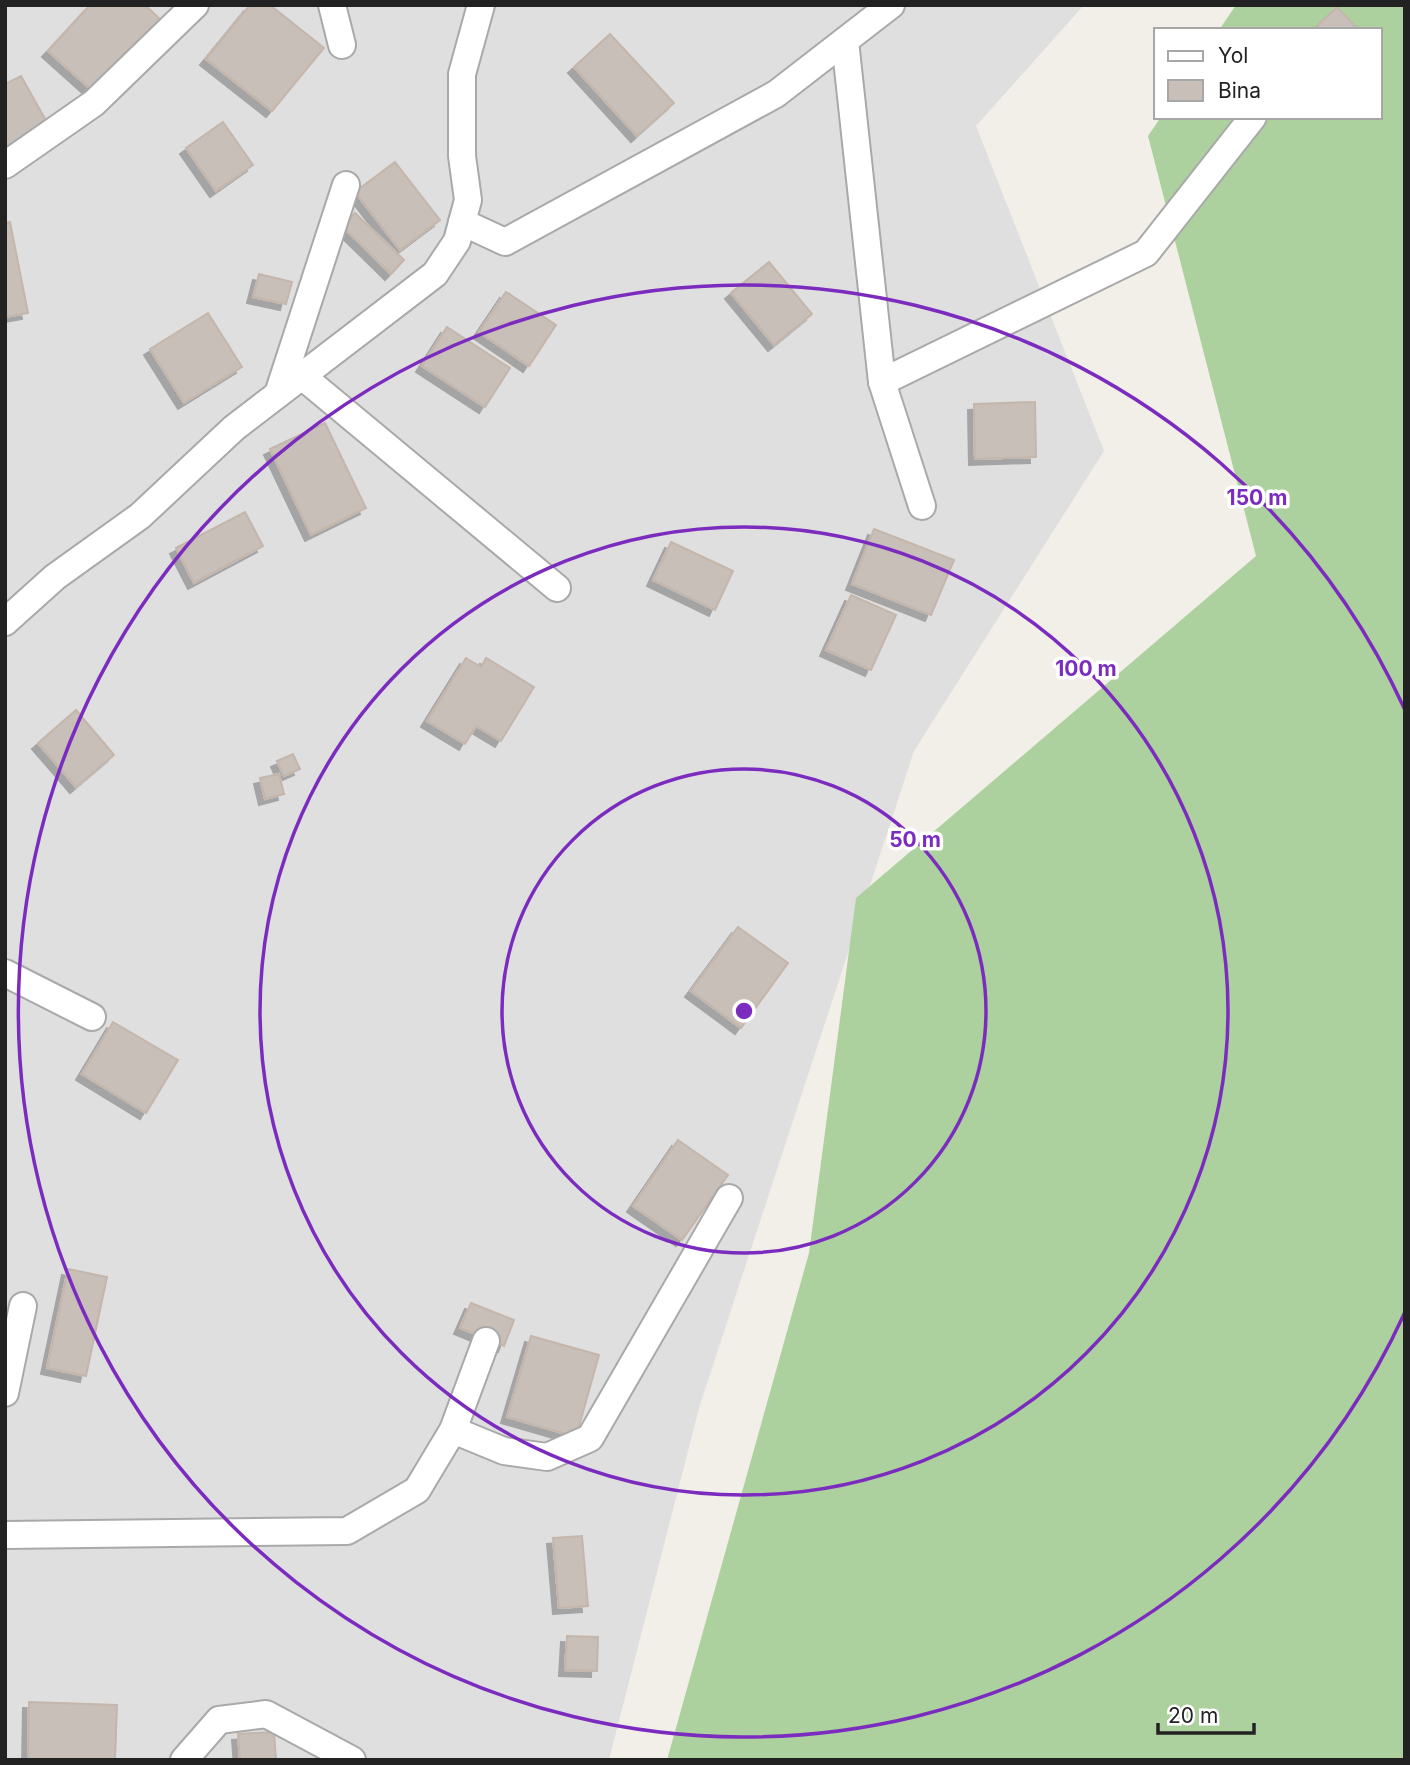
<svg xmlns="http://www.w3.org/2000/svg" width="1410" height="1765" viewBox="0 0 1410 1765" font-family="Inter,sans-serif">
<defs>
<filter id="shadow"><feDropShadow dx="-6" dy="6" stdDeviation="0" flood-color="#0004"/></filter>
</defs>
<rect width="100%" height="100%" fill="#f2efe9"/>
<!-- residential -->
<polygon fill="#e0dfdf" points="5,5 1084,5 976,126 1104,451 914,751 699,1408 609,1760 5,1760"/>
<!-- forest -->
<polygon fill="#add19e" points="1236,5 1405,5 1405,1760 667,1760 809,1253 856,898 1256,556 1148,136 1161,117 1380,117 1380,30 1219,30"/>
<!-- building -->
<g fill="#c7bfb8" stroke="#c4b6ab" stroke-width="2" filter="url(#shadow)">
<polygon points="90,5 145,5 161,20 95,93 48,51"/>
<polygon points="250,5 270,5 324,48 272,111 206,59"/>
<polygon points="1337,7 1359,30 1313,30"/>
<polygon points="610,34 674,103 637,136 574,67"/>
<polygon points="21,76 48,124 5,147 5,84"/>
<polygon points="223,122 253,165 216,191 186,148"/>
<polygon points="395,162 440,220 400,250 355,192"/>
<polygon points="355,213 404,260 391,274 342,226"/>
<polygon points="10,222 28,313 5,317 5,223"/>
<polygon points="769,262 812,314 774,345 731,293"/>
<polygon points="259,274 292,282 286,304 253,297"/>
<polygon points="506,292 556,325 529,366 479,332"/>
<polygon points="208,313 242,367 184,403 150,349"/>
<polygon points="447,327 510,368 485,407 422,366"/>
<polygon points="1035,402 1036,457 975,459 974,404"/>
<polygon points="325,423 366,508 311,535 270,449"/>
<polygon points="245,512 263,546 194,583 176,548"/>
<polygon points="874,529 954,560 931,615 852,584"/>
<polygon points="671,542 733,571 715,610 653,580"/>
<polygon points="851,595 896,615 871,670 826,650"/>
<polygon points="466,658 481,667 486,658 534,687 501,741 476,726 465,744 427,721"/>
<polygon points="76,710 114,755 76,787 38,743"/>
<polygon points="293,754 300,769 284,776 277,761"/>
<polygon points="279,774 284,794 265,799 260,778"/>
<polygon points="738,927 788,963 741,1028 691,991"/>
<polygon points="113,1022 178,1060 146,1113 82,1074"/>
<polygon points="678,1140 728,1175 682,1240 633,1206"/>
<polygon points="68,1269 107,1277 86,1376 47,1368"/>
<polygon points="471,1303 514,1320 504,1346 460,1328"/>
<polygon points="531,1336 599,1355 576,1437 507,1417"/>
<polygon points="582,1536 588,1606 559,1608 553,1538"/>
<polygon points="567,1636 598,1637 597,1671 565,1670"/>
<polygon points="29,1702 117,1705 115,1760 28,1760"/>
<polygon points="274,1732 276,1760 240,1760 238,1734"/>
</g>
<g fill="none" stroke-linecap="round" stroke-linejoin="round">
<defs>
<g id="minor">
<polyline points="332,5 342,45"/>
<polyline points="845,41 882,382 922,506"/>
<polyline points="5,165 94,103 195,5"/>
<polyline points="462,222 505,242 776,94 891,5"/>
<polyline points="302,376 557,588"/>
<polyline points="882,382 1146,253 1253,117"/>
<polyline points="278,394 346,185"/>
<polyline points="5,622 55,577 140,516 234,428 435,274 457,241 468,200 462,156 462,74 481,5"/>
<polyline points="5,973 92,1017"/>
<polyline points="5,1393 23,1306"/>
<polyline points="453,1430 504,1451 547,1457 590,1438 729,1198"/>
<polyline points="5,1535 347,1531 417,1490 453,1430 486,1341"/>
<polyline points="184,1760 219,1720 266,1714 352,1760"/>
</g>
</defs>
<!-- minor casing -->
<use href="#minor" stroke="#a9a9a9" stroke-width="30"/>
<!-- minor -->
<use href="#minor" stroke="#fff" stroke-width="26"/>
</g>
<!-- distance rings -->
<g fill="none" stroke="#7b2cbf" stroke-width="3.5">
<circle cx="744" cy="1011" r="242"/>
<circle cx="744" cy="1011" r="484"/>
<path d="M1405 1312A726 726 0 1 1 1405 710"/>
</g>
<circle cx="744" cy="1011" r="10" fill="#7b2cbf" stroke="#fff" stroke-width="3.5"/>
<g font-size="21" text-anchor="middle" font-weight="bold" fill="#7b2cbf" stroke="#fff" stroke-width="7" stroke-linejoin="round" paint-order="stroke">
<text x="1257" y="505">150 m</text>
<text x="1086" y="676">100 m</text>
<text x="915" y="847">50 m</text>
</g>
<!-- border -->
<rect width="1410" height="1765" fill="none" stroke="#222222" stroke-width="14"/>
<!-- legend -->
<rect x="1154" y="28" width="228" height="91" fill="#ffffff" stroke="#a7a7a7" stroke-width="2"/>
<rect x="1168" y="51" width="35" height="10" fill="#ffffff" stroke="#a7a7a7" stroke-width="2"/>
<text x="1218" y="63" font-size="21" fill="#222222">Yol</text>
<rect x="1168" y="80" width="35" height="21" fill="#c7bfb8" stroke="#a7a7a7" stroke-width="2"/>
<text x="1218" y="98" font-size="21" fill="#222222">Bina</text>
<!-- scale -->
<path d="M1158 1723v10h96v-10" fill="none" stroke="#222222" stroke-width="3.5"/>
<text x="1168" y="1723" font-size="21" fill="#222222" stroke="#ffffff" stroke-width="5" paint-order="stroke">20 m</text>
</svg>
